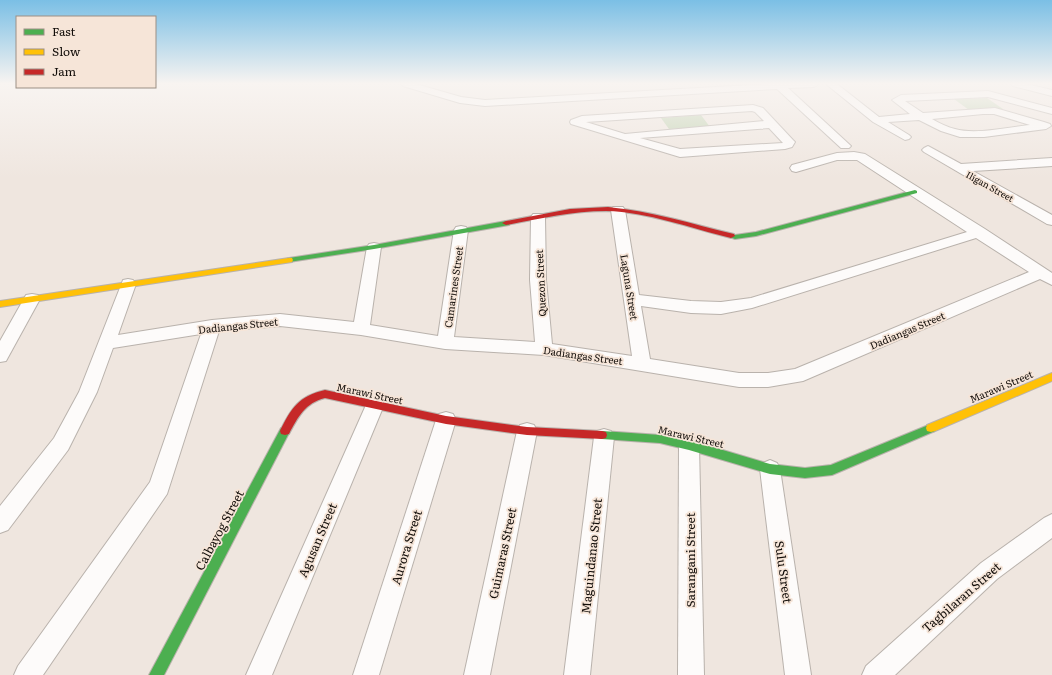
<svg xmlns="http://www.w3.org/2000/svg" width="1052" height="675" viewBox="0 0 1052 675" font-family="Literata,serif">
<rect width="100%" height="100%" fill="#efe6df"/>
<!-- green -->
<g fill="#c1d2b2">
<polygon points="987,98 1003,109 969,110 954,99"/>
<polygon points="701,115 710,127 669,129 661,118"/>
</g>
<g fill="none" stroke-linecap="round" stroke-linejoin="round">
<defs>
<g id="street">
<polygon points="401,84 416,84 461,97 485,100 767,84 818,84 816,86 813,87 788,88 851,146 849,148 841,148 777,89 485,106 460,103 403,86"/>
<path d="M826 84H837L879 117 910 114 892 100 901 95 988 91 1052 108V114L988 97 905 101 923 113 995 108 1044 122 1050 124 1051 126 1046 129 984 137H960L941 131 919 120 888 122 909 135 911 137 909 139 905 140 873 122ZM983 114H994L1030 125C1009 127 976 135 955 129 947 127 939 123 932 119Z"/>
<polygon points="1011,84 1027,84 1052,90 1052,96 1013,86"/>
<path d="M753 105 763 108 793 140 795 142 792 147 785 149 680 157 571 124 570 122 571 120 582 116ZM752 111 755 112 764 121 625 134 586 122ZM769 128 783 143 680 149 640 138Z"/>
<polygon points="928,146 961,164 1052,158 1052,166 973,171 1052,215 1052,225 1047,224 924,152 922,150 924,148"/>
<path d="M854 152 865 154 985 229 1052 273V285L1040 279 803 381 768 387H739L544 355 445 349 361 335 280 326 219 331 167 494 43 675H14L18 666 150 482 201 334 113 348 97 392 68 450 8 530 0 533V506L54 438 79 392 123 280 128 279 133 280 136 284 118 335 212 320 280 314 354 322 367 247 369 244 374 243 379 244 381 247 370 325 438 336 454 230 456 227 461 226 466 227 468 230 454 337 535 342 530 280 531 217 533 214H543L545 217 546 280 552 344 632 356 611 210 613 207H623L625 210 639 295 691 301 721 302 751 298 967 232 857 160H837L796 172 792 171 790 168 792 165 837 153ZM976 238 1029 272 795 369 768 373H739L650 359 641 306 691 313 721 314 752 308Z"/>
<polygon points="32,294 38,295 40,299 6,361 0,362 0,341 26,295"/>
<polygon points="375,397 382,400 384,405 272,675 246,675 366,405 368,400"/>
<polygon points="446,412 453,414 456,420 379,675 353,675 436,420 439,414"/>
<polygon points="527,423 534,425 537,431 490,675 464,675 517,431 520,425"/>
<polygon points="604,429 611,431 614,437 590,675 564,675 594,437 597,431"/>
<polygon points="689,436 696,439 699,445 704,675 678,675 679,445 682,439"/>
<polygon points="770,460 777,463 780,469 811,675 785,675 760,469 763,463"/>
<polygon points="1052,514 1052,538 997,579 895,675 862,675 866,666 981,563 1044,518"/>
</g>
<g id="fast">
<polygon points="915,190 917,191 917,193 756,236 735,239 727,236 731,234 735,235 756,232"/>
<polygon points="506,221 510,223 509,225 374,249 289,262 285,260 289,258 374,245"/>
<polygon points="931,424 935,425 936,428 935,431 832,475 805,478 770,474 689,450 660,443 602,439 598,438 597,435 598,432 602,431 660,435 689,440 770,464 805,468 831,465"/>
<polygon points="285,427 289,428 290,431 164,675 149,675 281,428"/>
</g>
<g id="slow">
<polygon points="289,258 292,258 293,260 292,262 0,307 0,301"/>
<polygon points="1052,373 1052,381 935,431 931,432 927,431 926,428 927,425"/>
</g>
<g id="jam">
<path d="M608 207C651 211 692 224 734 234L735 236 731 238C690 228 648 212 606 211 572 211 539 219 506 225L502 223 506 221 570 209Z"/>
<path d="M325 390 446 416 527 427 602 431 606 432 607 435 606 438 602 439 527 435 446 424 325 398C305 403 298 417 289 434L285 435 281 434 280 431C291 408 299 396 325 390Z"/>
</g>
</defs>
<!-- street casing -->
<use href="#street" stroke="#b9b2ac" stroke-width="2"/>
<!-- fast casing -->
<use href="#fast" stroke="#b9b2ac" stroke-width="2"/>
<!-- slow casing -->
<use href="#slow" stroke="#b9b2ac" stroke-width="2"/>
<!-- jam casing -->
<use href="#jam" stroke="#b9b2ac" stroke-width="2"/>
<!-- street -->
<use href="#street" fill="#fdfbfa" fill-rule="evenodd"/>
<!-- fast -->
<use href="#fast" fill="#4caf50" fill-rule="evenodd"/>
<!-- slow -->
<use href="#slow" fill="#ffc107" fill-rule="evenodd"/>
<!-- jam -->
<use href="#jam" fill="#c62828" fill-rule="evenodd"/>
</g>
<!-- sky -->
<linearGradient id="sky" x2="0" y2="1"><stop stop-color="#7bbfe5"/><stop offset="0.47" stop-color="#f8f4f1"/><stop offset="1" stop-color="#f8f4f1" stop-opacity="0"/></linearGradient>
<rect width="1052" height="178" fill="url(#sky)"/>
<g text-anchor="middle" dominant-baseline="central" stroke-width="3.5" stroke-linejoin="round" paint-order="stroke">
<!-- far-street labels -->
<g font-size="9" fill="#120d09" stroke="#f6e5d8">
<text transform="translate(990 186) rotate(29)">Iligan Street</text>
</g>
<!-- street labels -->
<g font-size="10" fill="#120d09" stroke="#f6e5d8">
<text transform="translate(540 283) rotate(-93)">Quezon Street</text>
<text transform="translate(453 287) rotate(-82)">Camarines Street</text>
<text transform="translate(630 287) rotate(81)">Laguna Street</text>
<text transform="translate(238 325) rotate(-6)">Dadiangas Street</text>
<text transform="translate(907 330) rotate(-23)">Dadiangas Street</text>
<text transform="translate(583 355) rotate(8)">Dadiangas Street</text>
<text transform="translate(1001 386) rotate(-23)">Marawi Street</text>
<text transform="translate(370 393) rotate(12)">Marawi Street</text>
<text transform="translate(691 436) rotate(13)">Marawi Street</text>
</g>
<!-- near-street labels -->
<g font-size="12" fill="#120d09" stroke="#f6e5d8">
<text transform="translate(219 530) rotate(-62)">Calbayog Street</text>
<text transform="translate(317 540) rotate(-67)">Agusan Street</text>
<text transform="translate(406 547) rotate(-73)">Aurora Street</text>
<text transform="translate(502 553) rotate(-78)">Guimaras Street</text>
<text transform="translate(591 556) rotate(-84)">Maguindanao Street</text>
<text transform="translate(690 560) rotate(-90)">Sarangani Street</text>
<text transform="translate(784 572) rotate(82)">Sulu Street</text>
<text transform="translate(961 597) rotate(-41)">Tagbilaran Street</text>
</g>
</g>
<!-- legend -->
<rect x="16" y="16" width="140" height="72" fill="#f6e5d8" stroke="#9b8f85"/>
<rect x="24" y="29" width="20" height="6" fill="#4caf50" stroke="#9b8f85"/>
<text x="52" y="36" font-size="12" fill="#120d09">Fast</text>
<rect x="24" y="49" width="20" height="6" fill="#ffc107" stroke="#9b8f85"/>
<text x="52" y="56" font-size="12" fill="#120d09">Slow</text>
<rect x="24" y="69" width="20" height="6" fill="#c62828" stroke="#9b8f85"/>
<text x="52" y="76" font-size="12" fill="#120d09">Jam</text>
</svg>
